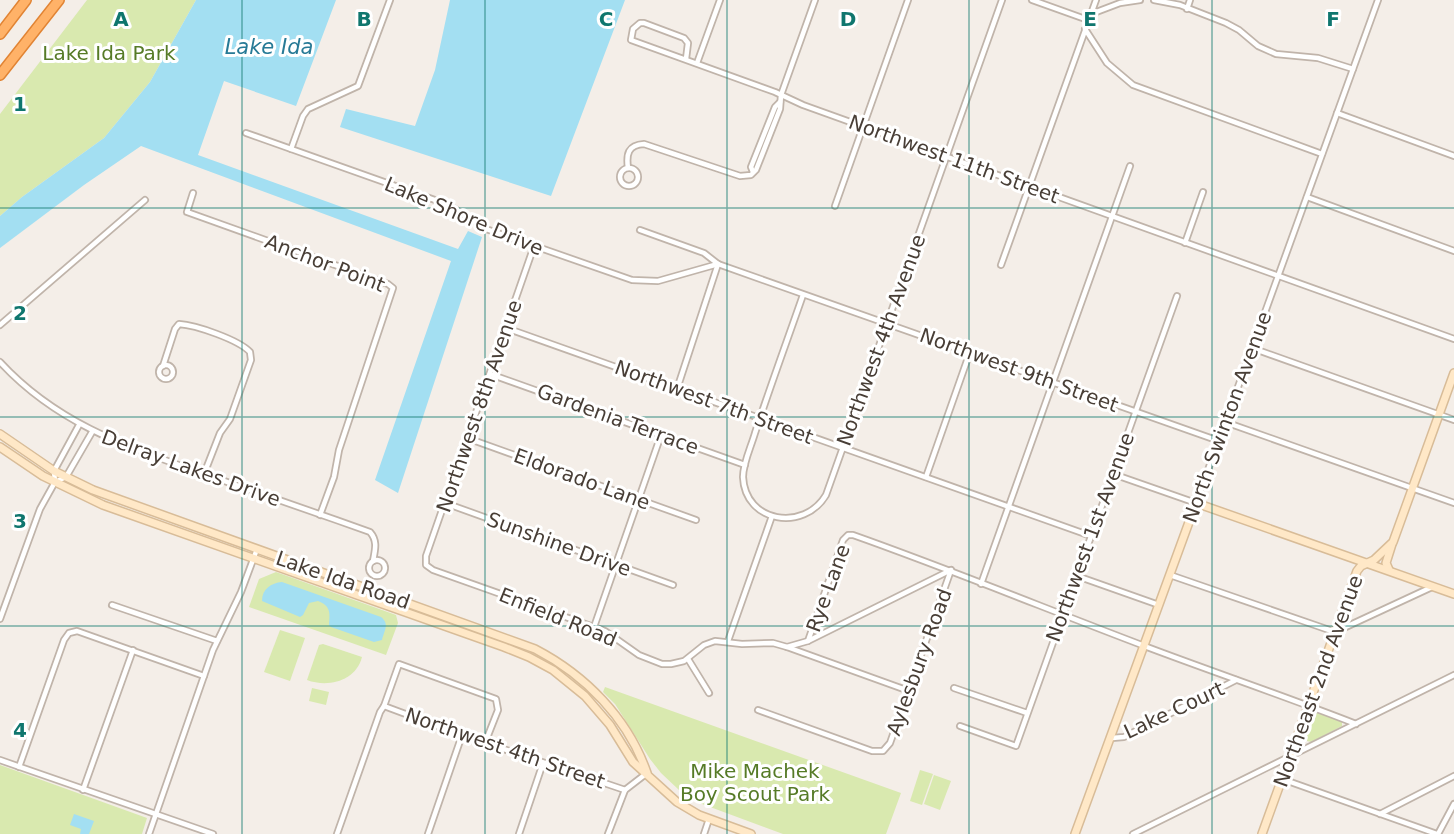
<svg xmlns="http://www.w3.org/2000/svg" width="1454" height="834" viewBox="0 0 1454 834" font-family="'DejaVu Sans',sans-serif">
<rect width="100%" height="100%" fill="#f4eee8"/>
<!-- green -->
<g fill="#d9e9af">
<polygon points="87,0 196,0 150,82 104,138 22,197 0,216 0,114"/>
<polygon points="276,572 396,615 398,623 386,655 249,607 259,579"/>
<polygon points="280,630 305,638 290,681 264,672"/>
<path d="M323 644 362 657C356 681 328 688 307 680L319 645Z"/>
<polygon points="605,687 901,793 886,834 783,834 702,804 679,790 661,773 650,759 615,704 603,692"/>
<polygon points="312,688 329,692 326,705 309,701"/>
<polygon points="1318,712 1340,720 1342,722 1342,726 1311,742 1307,741 1304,737 1313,714"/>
<polygon points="0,765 147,818 142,834 0,834"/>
<polygon points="920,770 933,774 922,805 910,801"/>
<polygon points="934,775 951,781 940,810 924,804"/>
</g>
<!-- water -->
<g fill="#a3dff2">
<polygon points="196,0 336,0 296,106 224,81 198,155 458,249 468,231 482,237 398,493 375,480 451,261 141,146 84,185 0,248 0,216 22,197 104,138 150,82"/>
<polygon points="450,0 625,0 551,196 340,127 346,109 415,126 435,70"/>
<path d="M282 582 381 617C390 624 384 631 382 640L374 642 331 627 329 625C330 613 331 606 318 601L309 603 303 615 300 617 262 601C262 589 271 583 282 582Z"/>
<polygon points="74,814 94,821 89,834 80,834 81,829 70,825"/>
</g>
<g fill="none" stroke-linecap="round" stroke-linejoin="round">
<defs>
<g id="street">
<polyline points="1032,0 1088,20"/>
<polyline points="1154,0 1180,5 1226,23 1239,30 1258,46 1276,54 1318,58 1353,69"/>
<polyline points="1187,9 1190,0"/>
<polyline points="1091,14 1120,3 1140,0"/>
<polyline points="1085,29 1107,63 1133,85 1322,154"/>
<polyline points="686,59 688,43 684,38 644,23 640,23 633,29 631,40 775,92 803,105 1454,339"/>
<polyline points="697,63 720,0"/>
<polyline points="1337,113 1454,156"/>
<polyline points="246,133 449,205 486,229 632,280 658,281 718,264"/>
<polyline points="291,149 303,116 308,109 358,86 390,0"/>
<path d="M628 168C626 154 628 145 644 144L740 176 751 175 756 170 780 109 781 95 815 0"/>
<circle cx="629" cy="177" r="9"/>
<polyline points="753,172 751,167 775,107 780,102"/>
<polyline points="193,193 187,212 388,284 393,288 339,450 334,477 320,515"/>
<polyline points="1307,197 1454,251"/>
<polyline points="835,206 908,0"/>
<polyline points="640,230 704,253 718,264 1219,441"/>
<polyline points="1185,243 1203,192"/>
<polyline points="534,246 426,556 426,565 433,570 605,631 639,655 662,664 671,664 684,661 704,645 715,641 742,644 773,643 787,647 808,641 951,570"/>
<polyline points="1001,265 1096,0"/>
<path d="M803 295C787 341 770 387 755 433 751 447 743 463 743 477 745 523 804 532 826 495L1002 0"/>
<polyline points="0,325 145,200"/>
<polyline points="506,328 1091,536"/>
<polyline points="1252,348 1454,420"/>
<path d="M0 362C59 426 131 448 210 476 264 495 317 513 370 532 378 541 375 550 373 561"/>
<circle cx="166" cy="372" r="7"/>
<path d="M163 366 175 329 179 324C196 325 239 340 250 352L251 360 230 419 220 433 204 474"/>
<polyline points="490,374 745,465"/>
<polyline points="677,389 718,264"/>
<polyline points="1225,422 1454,503"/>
<polyline points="467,438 696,520"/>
<polyline points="1113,474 1196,503 1378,0"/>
<polyline points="926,477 970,352"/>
<polyline points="55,482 66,477 92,432"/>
<polyline points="445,503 673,585"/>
<circle cx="377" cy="568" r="8"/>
<polyline points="1170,575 1335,632 1432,587"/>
<polyline points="1077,576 1159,605"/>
<polyline points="981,584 1130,166"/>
<polyline points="112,605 217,641"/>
<polyline points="0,619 40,509 55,482 54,471 79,425"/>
<polyline points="594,627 661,435"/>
<polyline points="728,641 772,516"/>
<path d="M808 641 843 540 848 535H853C952 570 1049 610 1147 647 1216 673 1287 697 1356 724"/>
<polyline points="787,647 909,691"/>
<polyline points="688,659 709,693"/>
<polyline points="954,688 1027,713"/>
<polyline points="384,706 462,735 625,790"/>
<polyline points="758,710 872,751 883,751 890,743 951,570"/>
<polyline points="960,726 1016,746 1177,296"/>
<polyline points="1112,738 1124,737 1236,680"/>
<polyline points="0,760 213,834"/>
<polyline points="19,767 64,640 69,633 77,631 204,676"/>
<polyline points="1282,779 1437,834"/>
<polyline points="83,790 133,650"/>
<polyline points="1380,814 1454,776"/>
<polyline points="149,834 213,650 241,592 257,549"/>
<polyline points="337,834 380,712 384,706 399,664 496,699 498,710 485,743"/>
<polyline points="428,834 462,735"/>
<polyline points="519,834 543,763"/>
<polyline points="608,834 625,790 647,773"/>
<polyline points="704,834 709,819"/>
<polyline points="1133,834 1454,675"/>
<polyline points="1438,834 1454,804"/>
</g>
<g id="secondary">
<path d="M0 434 54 471 93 490 535 649C585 675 628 718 647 773"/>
<polyline points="0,447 43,476 103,505 504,647 529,657 553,670 585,696 610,725 633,762 677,802 699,815 751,834"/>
<polyline points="1389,570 1386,563 1392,544"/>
<polyline points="1075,834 1196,503 1454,594"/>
<polyline points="1262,834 1357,571 1361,566 1374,560 1393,542 1454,373"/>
</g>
<g id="highway">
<polyline points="0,34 26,0"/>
<polyline points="0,75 59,0"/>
</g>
</defs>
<!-- street casing -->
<use href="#street" stroke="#c0b4aa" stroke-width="8"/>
<!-- secondary casing -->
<use href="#secondary" stroke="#d8bc98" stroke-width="10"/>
<!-- highway casing -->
<use href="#highway" stroke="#e18434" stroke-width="12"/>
<!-- street -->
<use href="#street" stroke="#fff" stroke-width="4.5"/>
<!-- secondary -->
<use href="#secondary" stroke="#ffe8c7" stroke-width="7"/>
<!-- highway -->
<use href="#highway" stroke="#ffb268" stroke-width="9"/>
</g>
<!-- grid -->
<path fill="none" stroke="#0f766e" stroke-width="1.5" stroke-opacity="0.55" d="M242 0V834M485 0V834M727 0V834M969 0V834M1212 0V834M0 208H1454M0 417H1454M0 626H1454"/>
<g text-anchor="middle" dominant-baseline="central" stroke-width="6" stroke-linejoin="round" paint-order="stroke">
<!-- park labels -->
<g font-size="20" fill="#567b27" stroke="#fff">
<text x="109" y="53">Lake Ida Park</text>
<text x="755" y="771">Mike Machek<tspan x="755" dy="23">Boy Scout Park</tspan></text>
</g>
<!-- street labels -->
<g font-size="20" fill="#483e36" stroke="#fff">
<text transform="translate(954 159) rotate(20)">Northwest 11th Street</text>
<text transform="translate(464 216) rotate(23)">Lake Shore Drive</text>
<text transform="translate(325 263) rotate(21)">Anchor Point</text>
<text transform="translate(881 340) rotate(-70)">Northwest 4th Avenue</text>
<text transform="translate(1019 370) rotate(20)">Northwest 9th Street</text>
<text transform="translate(714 402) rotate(20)">Northwest 7th Street</text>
<text transform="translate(479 406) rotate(-71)">Northwest 8th Avenue</text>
<text transform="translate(1227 417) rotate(-70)">North Swinton Avenue</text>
<text transform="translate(618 419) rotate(20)">Gardenia Terrace</text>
<text transform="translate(191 468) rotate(20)">Delray Lakes Drive</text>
<text transform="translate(582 479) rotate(20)">Eldorado Lane</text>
<text transform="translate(1090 537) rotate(-70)">Northwest 1st Avenue</text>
<text transform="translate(559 544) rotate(20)">Sunshine Drive</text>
<text transform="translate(343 580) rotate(19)">Lake Ida Road</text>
<text transform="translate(828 588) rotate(-70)">Rye Lane</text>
<text transform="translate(558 617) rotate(22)">Enfield Road</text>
<text transform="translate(919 662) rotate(-70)">Aylesbury Road</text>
<text transform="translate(1318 681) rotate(-70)">Northeast 2nd Avenue</text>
<text transform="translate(1174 710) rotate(-25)">Lake Court</text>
<text transform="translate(505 748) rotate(19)">Northwest 4th Street</text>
</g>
<!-- water labels -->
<g font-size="21" font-style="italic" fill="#277a96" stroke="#fff">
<text x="269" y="47">Lake Ida</text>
</g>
</g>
<g font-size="20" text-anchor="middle" font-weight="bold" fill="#0f766e" stroke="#fff" stroke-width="6" stroke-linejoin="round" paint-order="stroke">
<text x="121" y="26">A</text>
<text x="364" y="26">B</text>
<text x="606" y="26">C</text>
<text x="848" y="26">D</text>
<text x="1090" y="26">E</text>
<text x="1333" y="26">F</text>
<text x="20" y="111">1</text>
<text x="20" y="320">2</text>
<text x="20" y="528">3</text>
<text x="20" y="737">4</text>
</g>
</svg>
